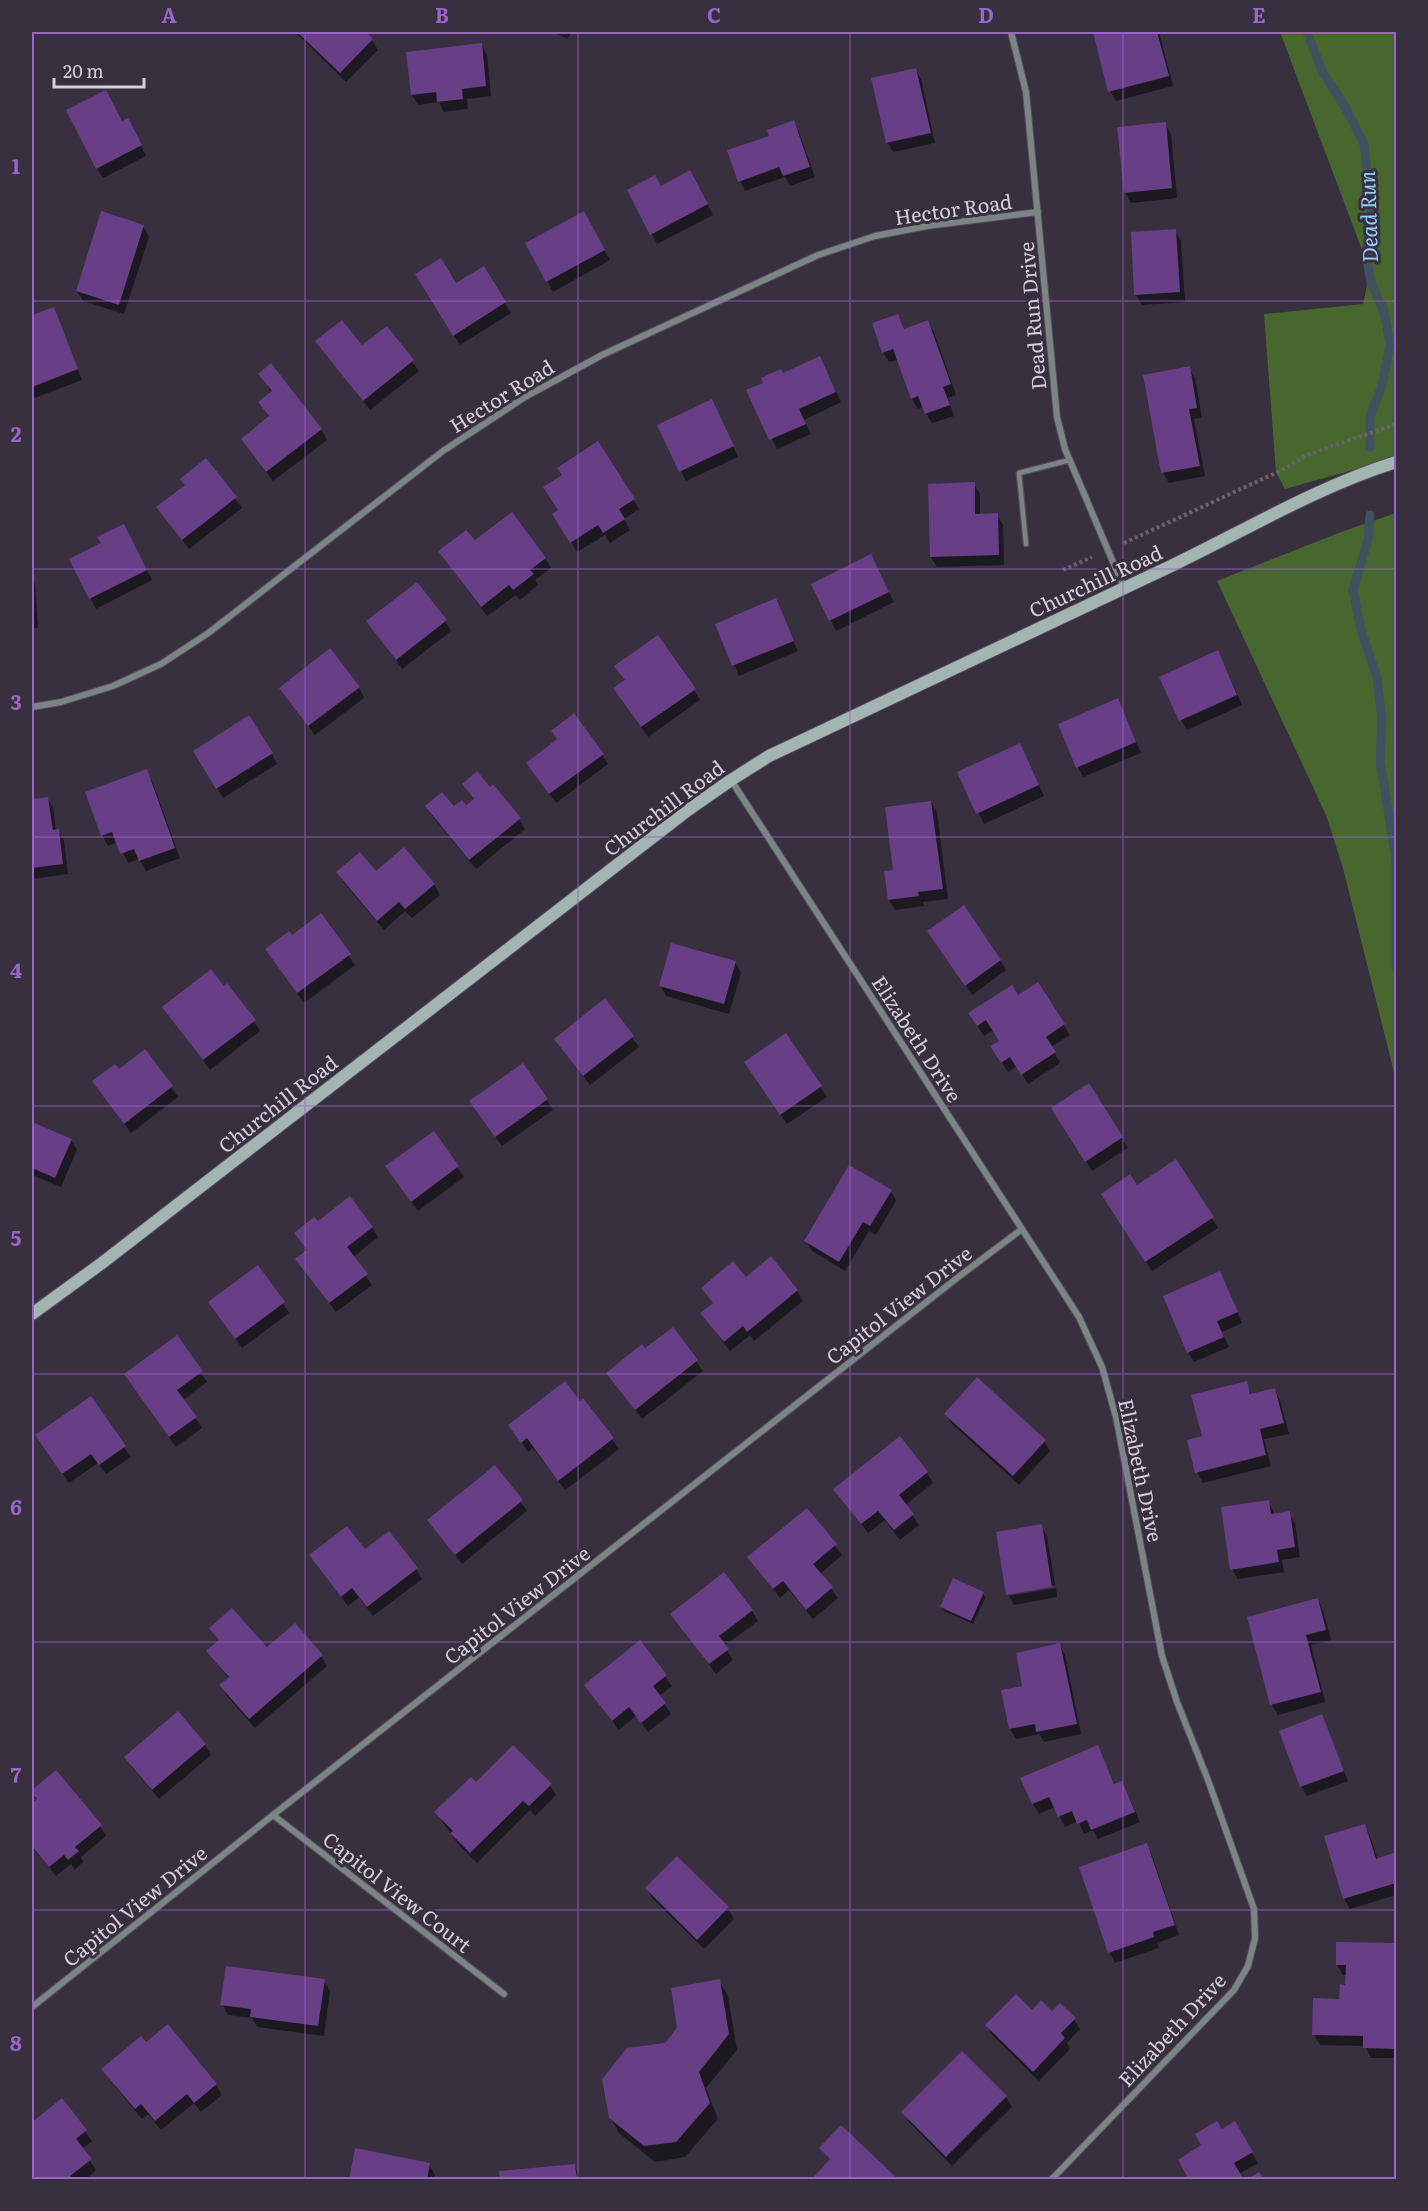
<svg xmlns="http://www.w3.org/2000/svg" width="1428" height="2211" viewBox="0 0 1428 2211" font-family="Literata,serif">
<rect width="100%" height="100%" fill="#382f3f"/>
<!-- green -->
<g fill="#47672f">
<polygon points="1280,32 1396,32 1396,458 1285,489 1276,472 1264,314 1363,304 1370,271"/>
<polygon points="1396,513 1396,1080 1343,868 1326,815 1217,581 1341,532"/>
</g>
<!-- shadow -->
<g fill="#0007">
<polygon points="295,32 364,32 372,40 378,50 346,82"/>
<polygon points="554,32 572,32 567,39"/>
<polygon points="1095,32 1159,32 1173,86 1116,101 1110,91"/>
<polygon points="481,44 487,55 491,96 467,99 468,109 444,112 439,102 418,105 412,95"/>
<polygon points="915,69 921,79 935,143 893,152 887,142"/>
<polygon points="793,122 799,132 815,177 790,186 785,177 745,191 740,181 771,137"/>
<polygon points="122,123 133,130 146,156 103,178 97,168"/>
<polygon points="1165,124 1171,134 1177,198 1131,203 1125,192"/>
<polygon points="696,182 713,215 657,244 652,234 660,188"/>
<polygon points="583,213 610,260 553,292 527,244"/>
<polygon points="143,226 149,237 124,314 83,301 77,291"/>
<polygon points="1175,231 1181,241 1185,302 1142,305 1136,295"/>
<polygon points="483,268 511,313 460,345 422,285 455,285"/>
<polygon points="53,309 82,380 32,399 32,317"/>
<polygon points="898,315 905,330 928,322 934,332 956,395 948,398 954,416 932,423 922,407 918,409 912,399 898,360 889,362 883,352"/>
<polygon points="387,328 419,371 370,410 317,341 362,348"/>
<polygon points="825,368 841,402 804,420 811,434 777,449 748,391 783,375"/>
<polygon points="1189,368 1195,378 1202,418 1194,419 1205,476 1169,483 1163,473"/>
<polygon points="260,374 321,429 327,440 273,481 242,440 270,418 260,403 272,393"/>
<polygon points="717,411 738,457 686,481 659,426"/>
<polygon points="206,460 242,508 189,549 158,507 186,486"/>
<polygon points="974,484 980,494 980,515 997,515 1003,525 1004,565 937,567 931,557"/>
<polygon points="633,499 639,509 624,519 630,530 610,543 605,535 577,552 560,525"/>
<polygon points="129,536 152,580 96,609 71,560"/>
<polygon points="474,543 545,558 551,568 535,580 538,585 520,600 516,595 487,616 446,561"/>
<polygon points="876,566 894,602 836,631 813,584"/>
<polygon points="32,578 35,584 38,628 32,628"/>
<polygon points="775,600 798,651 739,676 717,625"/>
<polygon points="445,621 451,631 402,669 368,622"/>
<polygon points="1223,662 1242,705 1187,730 1181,720"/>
<polygon points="622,676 694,690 700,700 648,737 621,699 626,681"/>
<polygon points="359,687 364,698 315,735 281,688"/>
<polygon points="1117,700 1141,753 1083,777 1078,767"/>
<polygon points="553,731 602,754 608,764 556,803 534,773 558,741"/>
<polygon points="272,754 277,764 223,798 200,761"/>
<polygon points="1025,755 1044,796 984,824 959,773"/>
<polygon points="146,771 152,781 180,858 146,871 139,859 128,863 118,842 108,846 102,835"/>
<polygon points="464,785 519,819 525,829 476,869 433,817 427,807 453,809 466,807 474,800"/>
<polygon points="47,798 53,808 56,831 58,831 64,841 68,874 32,879 32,800"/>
<polygon points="931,802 937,813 948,899 923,902 924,906 895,910 889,900 886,873 895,872"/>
<polygon points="338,873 376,873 434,884 440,895 412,918 405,911 384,930 344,883"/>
<polygon points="321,916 355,965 304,1003 267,949 291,937"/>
<polygon points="935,942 1000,960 1006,970 972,995"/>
<polygon points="735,962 741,973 729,1014 666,996 661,986"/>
<polygon points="1038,984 1070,1035 1051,1047 1060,1063 1028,1084 1017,1066 1008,1072 992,1047 1001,1041 993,1030 984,1036 976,1024"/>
<polygon points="605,1001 639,1047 590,1085 556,1040"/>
<polygon points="164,1008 254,1021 260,1031 210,1070"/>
<polygon points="786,1035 827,1097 787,1124 752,1073"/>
<polygon points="144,1051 178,1097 131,1133 94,1082 119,1071"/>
<polygon points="1089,1085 1128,1148 1092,1171 1059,1118"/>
<polygon points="547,1100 553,1110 502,1146 477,1112"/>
<polygon points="32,1124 71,1140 77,1150 61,1187 32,1175"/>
<polygon points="433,1133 464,1177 418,1211 393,1176"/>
<polygon points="1176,1161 1218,1228 1152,1271 1108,1204"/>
<polygon points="891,1191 896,1201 876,1235 869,1231 845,1271 812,1251 806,1241"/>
<polygon points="317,1223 372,1227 378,1237 353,1257 372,1285 336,1312 303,1269 308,1251 296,1234"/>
<polygon points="746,1279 797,1291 803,1301 754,1341 750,1335 730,1351 702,1314 714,1304 703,1288"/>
<polygon points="1225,1283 1242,1323 1222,1332 1229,1347 1194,1362 1188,1352"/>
<polygon points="283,1303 289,1313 242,1348 216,1313"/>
<polygon points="672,1329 703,1371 642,1419 608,1373 645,1350"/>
<polygon points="176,1338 207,1382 183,1400 202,1428 176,1447 132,1384"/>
<polygon points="1246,1383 1252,1395 1274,1390 1280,1400 1289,1434 1264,1439 1271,1466 1203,1483 1197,1472 1203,1437"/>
<polygon points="90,1398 131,1457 106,1474 98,1463 69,1483 43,1445"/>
<polygon points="583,1400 619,1449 565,1490 533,1448 528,1452 510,1425"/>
<polygon points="946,1414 1044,1441 1050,1451 1019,1485 952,1424"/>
<polygon points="495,1467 527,1511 462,1564 429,1520"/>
<polygon points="927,1473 933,1483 905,1505 919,1525 900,1540 885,1520 868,1533 835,1489"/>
<polygon points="1268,1501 1275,1515 1289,1513 1295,1523 1300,1557 1282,1560 1284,1572 1238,1579 1232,1569"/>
<polygon points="807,1510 842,1555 820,1574 838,1598 813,1619 789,1590 780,1598 749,1558"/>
<polygon points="1041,1526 1047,1536 1055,1585 1009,1593 1009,1596 1056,1588 1057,1597 1014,1605 1008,1594"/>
<polygon points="317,1566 416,1569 422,1579 373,1616 359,1597 348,1606"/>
<polygon points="983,1593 985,1598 973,1624 944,1611 941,1607"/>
<polygon points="1318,1599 1323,1610 1331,1640 1311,1645 1325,1702 1278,1715 1272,1705 1249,1618"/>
<polygon points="752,1611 758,1621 724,1646 733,1660 716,1674 672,1614"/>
<polygon points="211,1628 267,1649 321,1656 327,1666 255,1728 227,1696 221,1685 229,1679 208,1651 219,1641"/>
<polygon points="640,1642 672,1686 659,1696 671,1714 648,1732 636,1716 619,1730 586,1686"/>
<polygon points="1060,1645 1065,1655 1081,1734 1044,1742 1039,1734 1016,1739 1010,1729 1003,1691 1024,1687"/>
<polygon points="1321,1716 1348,1781 1307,1796 1301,1786"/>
<polygon points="205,1745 211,1755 159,1799 132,1767 126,1757"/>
<polygon points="1097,1747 1115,1785 1121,1783 1127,1793 1140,1822 1098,1839 1093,1830 1084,1834 1078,1821 1065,1827 1055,1807 1039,1814 1033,1804"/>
<polygon points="56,1772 100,1826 106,1836 81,1857 83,1862 75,1870 71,1864 56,1876 32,1847 32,1805 37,1801 32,1791"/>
<polygon points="476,1784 550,1785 556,1795 535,1816 530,1810 477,1863 458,1844 436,1813"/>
<polygon points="1365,1826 1370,1836 1378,1860 1396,1856 1396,1895 1350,1909 1344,1899 1326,1837"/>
<polygon points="1146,1845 1152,1855 1179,1935 1157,1943 1159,1948 1115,1963 1110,1953 1081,1868"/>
<polygon points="677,1858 728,1908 734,1919 704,1949 653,1899 647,1889"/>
<polygon points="1338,1943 1396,1945 1396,2058 1371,2058 1365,2046 1320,2045 1314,2035 1315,2000 1341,2000 1346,1986 1347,1975 1343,1975 1337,1965"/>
<polygon points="719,1980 728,1996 737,2050 706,2088 718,2119 685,2157 655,2162 619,2133 610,2117 666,2044"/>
<polygon points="324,1981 330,1991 324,2036 257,2027 252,2018 228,2015 222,2004"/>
<polygon points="1032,2012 1052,2013 1074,2019 1080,2029 1067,2043 1070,2049 1039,2081 993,2036 987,2026"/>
<polygon points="146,2044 216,2085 222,2095 201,2112 194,2103 161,2130 148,2114 142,2119 109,2079 103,2069"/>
<polygon points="1006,2097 1012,2107 952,2166 909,2122 903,2112"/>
<polygon points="62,2100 92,2141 82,2149 96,2170 85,2180 32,2180 32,2124"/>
<polygon points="1234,2124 1258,2163 1239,2174 1203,2146"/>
<polygon points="429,2165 435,2175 434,2180 350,2180"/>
<polygon points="574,2165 581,2180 502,2180"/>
</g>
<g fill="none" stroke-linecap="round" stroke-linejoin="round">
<!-- stream -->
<g stroke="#405160" stroke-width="9">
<polyline points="1307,32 1323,73 1345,107 1364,144 1372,219 1366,254 1371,283 1384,311 1390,344 1382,385 1370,416 1370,447"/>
<polyline points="1370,515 1368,540 1353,590 1361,630 1377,678 1382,719 1380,760 1396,859 1396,968"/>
</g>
</g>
<!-- building -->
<g fill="#683e86">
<polygon points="297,32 366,32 373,39 340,73"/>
<polygon points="1093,32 1157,32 1169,76 1108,92"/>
<polygon points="482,43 486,86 462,89 463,99 437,102 436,92 411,95 406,52"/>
<polygon points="916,68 931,133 886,143 871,78"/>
<polygon points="106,90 122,121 128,118 142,145 96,169 66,110"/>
<polygon points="794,120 810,167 783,176 779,167 738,182 727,150 769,136 767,130"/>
<polygon points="1166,122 1172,188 1124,193 1117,127"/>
<polygon points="690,170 708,204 650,235 627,190 655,175 661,186"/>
<polygon points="101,211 144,225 119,305 76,291"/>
<polygon points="584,211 605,250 546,282 525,243"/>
<polygon points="1176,229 1180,292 1134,295 1131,232"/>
<polygon points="441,258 456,283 484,266 506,302 453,336 415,274"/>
<polygon points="54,307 78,369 32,387 32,315"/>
<polygon points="898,314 904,329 928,320 951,384 943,387 950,405 925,414 918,396 911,399 893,349 882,353 872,323"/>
<polygon points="342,320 362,345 387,326 414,360 363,401 315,341"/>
<polygon points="820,356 836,392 799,409 806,424 769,440 746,390 763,383 761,378 781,369 783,373"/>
<polygon points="271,363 322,429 266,472 241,439 269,416 258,402 272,391 258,374"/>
<polygon points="1190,366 1197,408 1189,409 1200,466 1161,473 1143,375"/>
<polygon points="712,399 734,446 679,472 657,425"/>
<polygon points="598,441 635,499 619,509 625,519 603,533 598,525 570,543 552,514 558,510 543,487 562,475 557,468"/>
<polygon points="206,458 237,497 182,540 156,507 185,485 180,479"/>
<polygon points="975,482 975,514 998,513 999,555 930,557 928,484"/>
<polygon points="512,512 546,558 530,570 534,574 513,590 509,585 481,607 438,551 466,530 475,540"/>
<polygon points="124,524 147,570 89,599 69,559 101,543 97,537"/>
<polygon points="871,554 889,592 829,621 811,584"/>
<polygon points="417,582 447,620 396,660 366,621"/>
<polygon points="776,598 794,641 732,666 715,624"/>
<polygon points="658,635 696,689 641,727 613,688 625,680 614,666"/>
<polygon points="330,648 360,687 308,726 279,688"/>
<polygon points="1218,650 1237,695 1179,721 1159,677"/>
<polygon points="1118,698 1136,742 1076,768 1058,724"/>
<polygon points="574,713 604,754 549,794 526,763 557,739 551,731"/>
<polygon points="249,715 273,753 216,789 193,751"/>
<polygon points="1020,743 1039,785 976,814 957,772"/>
<polygon points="147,769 175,848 139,861 134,849 120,854 112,832 101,836 85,792"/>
<polygon points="477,771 490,787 493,784 521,818 469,860 425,806 442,792 454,806 462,800 466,805 474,799 462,784"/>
<polygon points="48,797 53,830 59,829 63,864 32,868 32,799"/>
<polygon points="931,801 943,889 918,892 919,896 888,900 884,871 893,870 885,807"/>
<polygon points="404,847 435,884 405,909 399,902 377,921 336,872 360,852 376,871"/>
<polygon points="964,905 1001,960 965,986 927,931"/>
<polygon points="321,913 351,954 297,993 265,949 289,931 292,935"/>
<polygon points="671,943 736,961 724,1004 659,986"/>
<polygon points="211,969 224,986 227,983 256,1020 203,1060 162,1007"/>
<polygon points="1038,982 1065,1024 1046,1037 1056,1052 1021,1075 1010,1057 1001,1063 990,1046 999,1041 986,1020 977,1026 968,1013 1012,985 1018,995"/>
<polygon points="605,998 634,1036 583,1076 554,1039"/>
<polygon points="786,1033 822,1086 780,1115 744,1062"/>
<polygon points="145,1049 173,1086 124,1124 92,1081 115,1064 119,1069"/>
<polygon points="523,1063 548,1099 495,1137 469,1101"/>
<polygon points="1089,1083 1123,1137 1085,1162 1051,1108"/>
<polygon points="32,1122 72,1139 55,1178 32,1168"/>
<polygon points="434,1131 459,1166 411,1202 385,1166"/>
<polygon points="1176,1159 1214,1217 1145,1262 1101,1194 1130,1174 1137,1185"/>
<polygon points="849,1165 892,1190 870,1226 863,1222 839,1262 804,1241"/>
<polygon points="350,1196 373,1227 347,1247 368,1274 329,1303 295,1259 307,1250 294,1233 314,1217 318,1221"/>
<polygon points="771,1256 798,1290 747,1332 743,1326 724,1342 700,1313 713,1303 701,1288 733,1261 746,1277"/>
<polygon points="258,1265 285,1302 235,1339 208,1302"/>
<polygon points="1220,1271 1238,1312 1217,1321 1224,1337 1187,1353 1163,1296"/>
<polygon points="673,1327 698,1360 635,1410 606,1373 642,1344 645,1348"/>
<polygon points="177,1335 203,1371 177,1390 197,1417 169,1437 124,1374"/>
<polygon points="977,1377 1046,1440 1013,1476 944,1414"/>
<polygon points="565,1381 580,1401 583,1398 614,1438 558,1481 527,1438 521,1443 508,1425"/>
<polygon points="1247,1381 1250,1394 1275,1388 1284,1423 1260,1429 1266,1455 1195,1473 1187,1440 1202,1436 1191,1395"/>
<polygon points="91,1396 126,1446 99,1465 91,1454 62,1474 35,1435"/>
<polygon points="900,1436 928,1472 899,1495 914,1514 894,1530 878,1511 861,1524 833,1489"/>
<polygon points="495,1465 523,1500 455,1555 427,1520"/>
<polygon points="1269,1500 1271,1514 1290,1511 1295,1547 1277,1550 1279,1562 1230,1570 1221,1507"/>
<polygon points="807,1508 837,1544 813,1564 833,1587 806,1610 783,1581 773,1589 747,1557"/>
<polygon points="1042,1524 1052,1587 1006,1595 996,1532"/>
<polygon points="347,1526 365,1549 389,1531 418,1568 367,1607 352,1588 341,1597 309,1555"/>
<polygon points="724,1572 753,1610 719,1636 729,1649 709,1664 670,1614"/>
<polygon points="953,1578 984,1592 971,1621 940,1607"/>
<polygon points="1318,1598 1326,1630 1306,1635 1321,1692 1270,1705 1247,1617"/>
<polygon points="232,1608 267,1647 295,1623 323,1655 249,1719 219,1685 229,1677 206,1651 219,1640 209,1628"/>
<polygon points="640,1640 667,1675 653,1686 666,1703 641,1723 629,1707 612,1721 584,1685"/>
<polygon points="1060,1643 1077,1724 1036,1732 1035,1724 1009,1729 1001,1690 1022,1686 1016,1653"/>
<polygon points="178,1711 206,1744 152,1790 124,1757"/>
<polygon points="1322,1714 1344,1771 1300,1787 1279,1731"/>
<polygon points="513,1745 552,1784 529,1806 523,1801 470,1853 450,1833 453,1831 434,1812 471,1777 476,1782"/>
<polygon points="1098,1745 1114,1784 1122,1781 1135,1812 1091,1830 1087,1820 1077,1824 1072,1811 1058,1817 1049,1797 1032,1804 1020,1778"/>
<polygon points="56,1770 102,1825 75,1847 79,1851 68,1860 64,1855 49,1867 32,1846 32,1803 37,1799 32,1793 32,1790"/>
<polygon points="1365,1824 1376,1859 1396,1852 1396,1883 1343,1899 1324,1836"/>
<polygon points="1147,1843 1175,1925 1153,1932 1154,1937 1108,1953 1079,1867"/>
<polygon points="677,1856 729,1907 697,1940 645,1888"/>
<polygon points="1336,1942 1396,1943 1396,2049 1363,2048 1363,2036 1312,2035 1313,1998 1339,1999 1340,1984 1345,1985 1346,1965 1336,1965"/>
<polygon points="226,1966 325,1979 318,2026 250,2017 251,2009 220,2005"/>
<polygon points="720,1979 729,2034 699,2072 710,2103 676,2142 644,2146 609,2118 602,2079 627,2048 665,2043 677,2028 671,1988"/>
<polygon points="1016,1994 1032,2010 1041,2000 1052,2011 1060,2003 1076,2018 1061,2033 1065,2038 1033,2072 985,2025"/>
<polygon points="168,2024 217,2084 194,2103 187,2094 155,2121 141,2104 135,2109 101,2069 141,2036 146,2042"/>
<polygon points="962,2051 1007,2096 946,2157 901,2112"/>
<polygon points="62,2098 87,2130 76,2139 92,2159 70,2176 73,2180 32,2180 32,2122"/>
<polygon points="1217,2121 1222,2129 1235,2121 1253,2152 1234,2163 1244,2180 1189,2180 1178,2160 1201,2145 1195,2134"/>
<polygon points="841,2125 899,2180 811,2180 830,2159 819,2148"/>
<polygon points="355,2148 430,2163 427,2180 349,2180"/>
<polygon points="575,2164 577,2180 500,2180 499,2171"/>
<polygon points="1259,2172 1264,2180 1246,2180"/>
</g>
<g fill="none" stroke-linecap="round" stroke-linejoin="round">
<defs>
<polyline id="lane" points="1026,544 1019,473 1070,460"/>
<g id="street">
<polyline points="1011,32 1026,92 1057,417 1065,449 1124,588"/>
<polyline points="32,707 61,702 113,686 161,664 207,634 443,451 525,397 602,355 818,255 875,236 927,226 1038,212"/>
<polyline points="731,780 1079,1317 1102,1367 1116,1417 1162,1656 1177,1702 1208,1780 1254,1909 1255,1938 1248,1966 1234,1990 1051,2180"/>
<polyline points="273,1815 504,1994"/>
<polyline points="32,2007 273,1815 957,1278 1022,1229"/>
</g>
<path id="secondary" d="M32 1314 102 1263 688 810 731 780 769 756C903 693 1037 630 1171 566 1246 530 1317 487 1396 462"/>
</defs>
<!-- lane casing -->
<use href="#lane" stroke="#544c5b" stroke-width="7"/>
<!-- street casing -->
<use href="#street" stroke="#544c5b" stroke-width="8"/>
<!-- secondary casing -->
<use href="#secondary" stroke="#544c5b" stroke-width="14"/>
<!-- path -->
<g stroke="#6a6270" stroke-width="4" stroke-dasharray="3 3" stroke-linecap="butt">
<polyline points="1124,543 1282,470 1307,455 1396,424"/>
<polyline points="1063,570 1092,557"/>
</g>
<!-- lane -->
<use href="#lane" stroke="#7b8684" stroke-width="4.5"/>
<!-- street -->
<use href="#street" stroke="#7b8684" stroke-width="6"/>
<!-- secondary -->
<use href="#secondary" stroke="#a3b5b2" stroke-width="12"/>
</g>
<!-- grid -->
<path fill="none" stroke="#9a65c8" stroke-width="1.5" stroke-opacity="0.55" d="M305 32V2180M578 32V2180M850 32V2180M1123 32V2180M32 301H1396M32 569H1396M32 837H1396M32 1106H1396M32 1374H1396M32 1642H1396M32 1910H1396"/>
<g text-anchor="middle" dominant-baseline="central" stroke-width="6" stroke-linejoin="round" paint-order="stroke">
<!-- street labels -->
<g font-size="20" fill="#d5cfda" stroke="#382f3f">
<text transform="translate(953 208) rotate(-8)">Hector Road</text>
<text transform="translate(1031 316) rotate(-95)">Dead Run Drive</text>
<text transform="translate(501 395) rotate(-32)">Hector Road</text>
<text transform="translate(1095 580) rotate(-25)">Churchill Road</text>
<text transform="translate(663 807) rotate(-37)">Churchill Road</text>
<text transform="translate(918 1038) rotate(57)">Elizabeth Drive</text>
<text transform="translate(277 1103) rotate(-38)">Churchill Road</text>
<text transform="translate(898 1304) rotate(-38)">Capitol View Drive</text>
<text transform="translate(1142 1470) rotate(78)">Elizabeth Drive</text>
<text transform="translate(516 1604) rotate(-38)">Capitol View Drive</text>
<text transform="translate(398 1891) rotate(38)">Capitol View Court</text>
<text transform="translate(134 1905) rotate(-39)">Capitol View Drive</text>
<text transform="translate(1171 2029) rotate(-47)">Elizabeth Drive</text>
</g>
<!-- water labels -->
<g font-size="21" font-style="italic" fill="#91d0fc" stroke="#382f3f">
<text transform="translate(1367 217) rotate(-92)">Dead Run</text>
</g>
</g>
<!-- border -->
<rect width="1428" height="2211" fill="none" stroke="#382f3f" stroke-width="66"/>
<!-- scale -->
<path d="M54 78v9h90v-9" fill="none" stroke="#d5cfda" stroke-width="3"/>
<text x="63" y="78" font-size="18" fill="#d5cfda" stroke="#382f3f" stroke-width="4.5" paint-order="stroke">20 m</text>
<rect x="33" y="33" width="1362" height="2145" fill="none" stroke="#9a65c8" stroke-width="2"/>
<g font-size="20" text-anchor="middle" font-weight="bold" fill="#9a65c8">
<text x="169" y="23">A</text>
<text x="442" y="23">B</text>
<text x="714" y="23">C</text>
<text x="986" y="23">D</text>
<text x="1259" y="23">E</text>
<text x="16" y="174">1</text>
<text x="16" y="442">2</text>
<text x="16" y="710">3</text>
<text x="16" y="978">4</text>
<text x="16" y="1246">5</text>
<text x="16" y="1515">6</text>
<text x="16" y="1783">7</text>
<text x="16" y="2051">8</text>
</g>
</svg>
